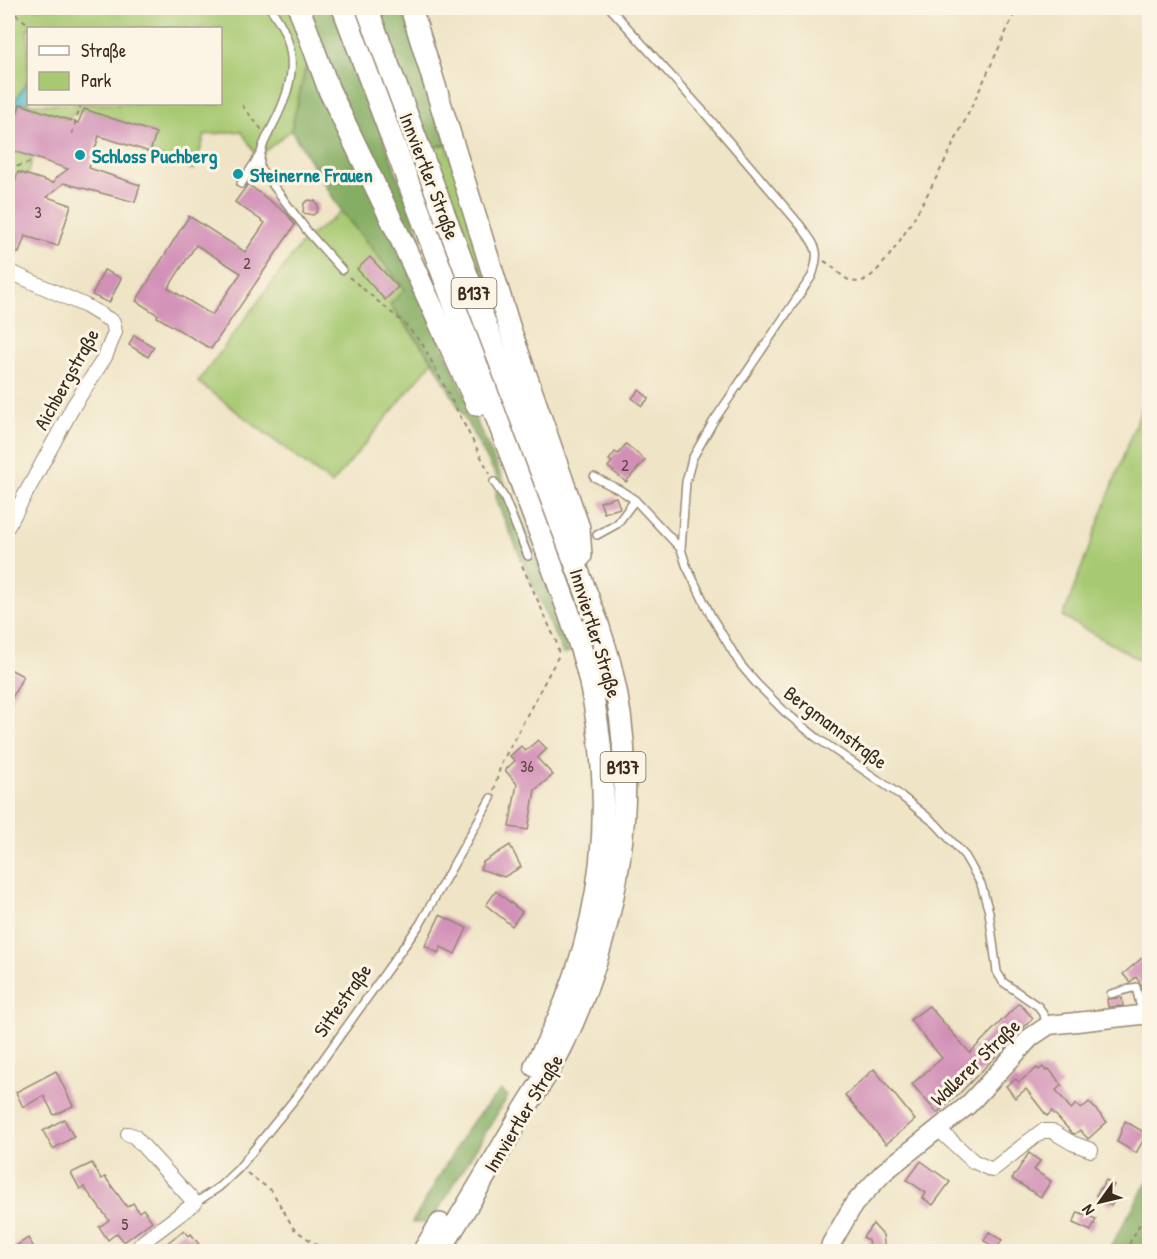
<svg xmlns="http://www.w3.org/2000/svg" width="1157" height="1259" viewBox="0 0 1157 1259" font-family="'Patrick Hand',sans-serif">
<rect width="100%" height="100%" fill="#fcf5e5"/>
<filter id="ink" filterUnits="userSpaceOnUse"><feTurbulence type="fractalNoise" baseFrequency=".0167" numOctaves="2"/><feDisplacementMap in="SourceGraphic" scale="12" xChannelSelector="R" yChannelSelector="G"/><feConvolveMatrix kernelMatrix="1 2 1 2 8 2 1 2 1" color-interpolation-filters="sRGB"/></filter>
<filter id="wash" filterUnits="userSpaceOnUse"><feTurbulence type="fractalNoise" baseFrequency=".008" numOctaves="4" result="noise"/><feDisplacementMap in="SourceGraphic" scale="24" xChannelSelector="R" yChannelSelector="G"/><feGaussianBlur stdDeviation="1.35" result="paint"/><feColorMatrix in="noise" values="0 0 0 0 0 0 0 0 0 0 0 0 0 0 0 0 0 1.4 0 .05"/><feComposite in="paint" operator="in"/></filter>
<g filter="url(#wash)">
<rect width="100%" height="100%" fill="#efe4c6"/>
<!-- green -->
<g fill="#a7c972" stroke="#717a48" stroke-width="1.5" fill-rule="evenodd">
<path d="M8 8H296L311 44 291 130 258 157 241 131 205 135 194 170 150 152 155 133 84 109 66 119 20 104 8 142ZM28 28H220V104H28Z"/>
<polygon points="351,8 359,8 586,614 607,687 616,757 616,826 607,891 609,753"/>
<polygon points="447,144 550,465 428,148"/>
<polygon points="8,149 33,157 28,175 19,172 13,189 8,188"/>
<polygon points="342,212 405,289 390,305 433,361 332,484 198,382 304,240"/>
<polygon points="1149,388 1149,665 1063,617"/>
</g>
<!-- forest -->
<g fill="#85ad64" stroke="#606c41" stroke-width="1.5">
<polygon points="305,8 333,8 422,239 409,246 373,173"/>
<polygon points="377,8 404,8 447,144 428,148"/>
<polygon points="311,44 461,388 524,525 569,652 563,654 496,500 497,477 433,361 390,304 405,289 342,212 291,130"/>
<polygon points="501,1090 508,1096 431,1222 412,1223 470,1124"/>
<polygon points="1149,1179 1149,1251 1108,1251"/>
</g>
<!-- water -->
<polygon fill="#55c1cd" stroke="#487676" stroke-width="1.5" points="28,80 28,103 20,102 9,135 8,135 8,108 14,103"/>
<g id="blocks">
<!-- building -->
<g fill="#d290b7" fill-rule="evenodd">
<polygon points="20,104 78,123 84,109 156,133 150,152 99,136 89,168 140,185 135,202 64,183 47,197 71,205 58,246 25,236 19,253 16,252 15,255 8,253 8,188 13,189 18,172 53,183 56,178 68,169 8,149 8,142"/>
<path d="M248 184 287 214 295 225 211 349 157 317 158 315 136 301 189 216 245 252 265 223 235 202ZM196 245 241 273 212 315 168 288Z"/>
<polygon points="309,200 315,201 318,206 317,212 313,215 303,213 304,203"/>
<polygon points="370,257 398,287 385,300 357,269"/>
<polygon points="104,270 121,278 109,303 92,295"/>
<polygon points="134,335 154,347 148,357 129,345"/>
<polygon points="639,390 649,398 642,406 632,398"/>
<polygon points="626,444 645,460 626,482 608,467 612,462 609,460 615,452 618,454"/>
<polygon points="616,497 620,508 604,513 600,502"/>
<polygon points="8,668 23,676 8,706"/>
<polygon points="538,740 547,749 537,758 553,775 535,790 528,830 509,827 517,784 505,770 515,761 510,756 521,746 525,751"/>
<polygon points="510,845 521,867 504,877 480,869 483,862"/>
<polygon points="496,891 522,912 512,926 486,905"/>
<polygon points="440,915 467,928 455,954 441,947 438,953 425,946"/>
<polygon points="1149,952 1149,996 1136,977 1130,982 1123,974"/>
<polygon points="1122,998 1123,1006 1108,1007 1107,999"/>
<polygon points="1019,1003 1033,1018 961,1092 937,1113 912,1084 942,1058 910,1020 929,1006 970,1053"/>
<polygon points="1043,1067 1046,1071 1049,1069 1062,1085 1056,1090 1071,1109 1076,1104 1081,1109 1089,1102 1107,1122 1088,1139 1080,1130 1075,1134 1072,1133 1052,1111 1047,1116 1026,1089 1015,1098 1006,1086 1016,1079 1019,1082 1037,1068 1039,1070"/>
<polygon points="874,1069 915,1120 886,1144 845,1095"/>
<polygon points="56,1071 73,1106 54,1115 44,1096 23,1107 16,1092"/>
<polygon points="64,1119 74,1137 53,1149 43,1131"/>
<polygon points="1125,1121 1147,1134 1136,1153 1117,1142"/>
<polygon points="1029,1153 1040,1161 1034,1170 1051,1181 1041,1197 1012,1179"/>
<polygon points="921,1161 950,1182 933,1205 923,1198 926,1193 907,1180"/>
<polygon points="92,1163 101,1179 105,1177 127,1207 133,1203 139,1212 143,1209 152,1221 124,1242 117,1233 108,1240 99,1227 109,1220 84,1187 80,1189 71,1173"/>
<polygon points="1106,1180 1114,1185 1110,1192 1117,1197 1111,1206 1096,1195"/>
<polygon points="1078,1212 1096,1219 1091,1231 1073,1223"/>
<polygon points="873,1224 883,1235 885,1251 870,1251 868,1240 863,1237"/>
<polygon points="184,1230 189,1236 191,1234 204,1251 172,1251 166,1244"/>
<polygon points="989,1232 1002,1240 997,1248 984,1241"/>
<polygon points="28,1238 36,1251 8,1251"/>
</g>
</g>
</g>
<g filter="url(#ink)">
<use href="#blocks" fill-opacity="0" stroke="#958772" stroke-width="1.5"/>
<g fill="none" stroke-linecap="round" stroke-linejoin="round">
<defs>
<g id="lane">
<path d="M270 8C301 48 295 83 273 125 266 138 258 152 260 168L308 232 342 270"/>
<path d="M610 8 703 111 800 225C816 247 821 249 812 276L713 422 692 459 686 482 681 549 686 565 710 614 740 664 756 683 785 712 817 738 900 795 936 824 965 856 981 884 989 912 997 972 1003 982 1039 1007 1048 1023"/>
<polyline points="241,184 259,156"/>
<polyline points="594,477 620,490 635,500 681,549"/>
<polyline points="494,482 504,497 528,556"/>
<polyline points="597,535 617,524 635,500"/>
<polyline points="1111,994 1136,987 1142,1013"/>
<polyline points="195,1203 219,1187 239,1168 297,1096 420,924 491,798"/>
</g>
<g id="street">
<polyline points="8,271 86,306 113,322 115,332 105,357 74,405 8,526"/>
<polyline points="937,1128 973,1161 992,1170 1042,1131 1052,1131 1072,1143 1091,1150"/>
<polyline points="128,1134 134,1136 195,1203 143,1242 134,1252"/>
</g>
<polyline id="secondary" points="829,1252 831,1244 854,1204 884,1172 968,1105 1031,1037 1049,1025 1150,1014"/>
<g id="primary">
<polyline points="299,8 329,90 405,248 477,405"/>
<path d="M343 8 547 552C561 593 579 635 589 678 619 813 602 944 535 1066"/>
<path d="M367 8 598 624C602 639 608 653 611 668 642 793 618 929 563 1044 551 1069 535 1092 521 1115 494 1161 467 1206 439 1252"/>
<polyline points="411,8 510,329 579,528 581,556"/>
<polyline points="423,1252 440,1224"/>
</g>
</defs>
<!-- lane casing -->
<use href="#lane" stroke="#958772" stroke-width="10"/>
<!-- street casing -->
<use href="#street" stroke="#958772" stroke-width="16"/>
<!-- secondary casing -->
<use href="#secondary" stroke="#958772" stroke-width="21"/>
<!-- primary casing -->
<use href="#primary" stroke="#958772" stroke-width="24"/>
<!-- path -->
<g stroke="#958772" stroke-width="2" stroke-dasharray="4.5 4.5" stroke-linecap="butt">
<polyline points="8,9 34,28"/>
<polyline points="242,105 262,130"/>
<polyline points="72,134 81,104"/>
<polyline points="92,158 103,161"/>
<polyline points="8,169 32,162"/>
<path d="M824 261C836 267 846 286 862 281 904 267 995 55 1017 8"/>
<polyline points="349,277 405,324 423,345 490,474"/>
<polyline points="494,790 501,764 559,655 556,641 520,561"/>
<polyline points="247,1173 272,1191 294,1229 321,1248 322,1252"/>
<polyline points="1125,1252 1150,1205"/>
</g>
<!-- lane -->
<use href="#lane" stroke="#fff" stroke-width="7"/>
<!-- street -->
<use href="#street" stroke="#fff" stroke-width="14"/>
<!-- secondary -->
<use href="#secondary" stroke="#fff" stroke-width="18"/>
<!-- primary -->
<use href="#primary" stroke="#fff" stroke-width="21"/>
</g>
</g>
<!-- markers -->
<g fill="#0f9aa8" stroke="#fcf5e5" stroke-width="2">
<circle cx="80" cy="155" r="6"/>
<circle cx="238" cy="174" r="6"/>
</g>
<g text-anchor="middle" dominant-baseline="central" stroke-width="6" stroke-linejoin="round" paint-order="stroke">
<!-- number labels -->
<g font-size="16" fill="#614444">
<text x="38" y="212">3</text>
<text x="247" y="263">2</text>
<text x="625" y="465">2</text>
<text x="527" y="766">36</text>
<text x="125" y="1224">5</text>
</g>
<!-- shield labels -->
<g fill="#fcf5e5" stroke="#75675a" stroke-width="1.5">
<rect x="451.5" y="278" width="45" height="30" rx="4.5"/>
<rect x="600.5" y="752" width="45" height="30" rx="4.5"/>
</g>
<g font-size="18" font-weight="bold" fill="#3b2a1e">
<text x="474" y="293">B137</text>
<text x="623" y="767">B137</text>
</g>
<!-- culture labels -->
<g font-size="20" font-weight="bold" fill="#0d838f" stroke="#fcf5e5" text-anchor="start">
<text x="92" y="155">Schloss Puchberg</text>
<text x="250" y="174">Steinerne Frauen</text>
</g>
<!-- street labels -->
<g font-size="20" fill="#3b2a1e" stroke="#fcf5e5">
<text transform="translate(430 176) rotate(69)">Innviertler Straße</text>
<text transform="translate(66 379) rotate(-61)">Aichbergstraße</text>
<text transform="translate(596 633) rotate(73)">Innviertler Straße</text>
<text transform="translate(836 727) rotate(37)">Bergmannstraße</text>
<text transform="translate(342 1000) rotate(-55)">Sittestraße</text>
<text transform="translate(975 1062) rotate(-44)">Wallerer Straße</text>
<text transform="translate(523 1113) rotate(-59)">Innviertler Straße</text>
</g>
</g>
<!-- margin -->
<rect width="1157" height="1259" fill="none" stroke="#fcf5e5" stroke-width="30"/>
<!-- legend -->
<rect x="27" y="27" width="195" height="78" fill="#fcf5e5" stroke="#afa495" stroke-width="1.5"/>
<rect x="39" y="46" width="30" height="9" fill="#ffffff" stroke="#afa495" stroke-width="1.5"/>
<text x="81" y="57" font-size="18" fill="#3b2a1e">Straße</text>
<rect x="39" y="72" width="30" height="18" fill="#a7c972" stroke="#afa495" stroke-width="1.5"/>
<text x="81" y="87" font-size="18" fill="#3b2a1e">Park</text>
<!-- north arrow -->
<g transform="translate(1100 1202) rotate(236)" stroke="#fcf5e5" stroke-width="4.5" paint-order="stroke">
<path d="M0-4.5L10 22L0 15L-10 22Z" fill="#3b2a1e"/>
<text y="-9" font-size="16" font-weight="bold" text-anchor="middle" fill="#3b2a1e">N</text>
</g>
</svg>
